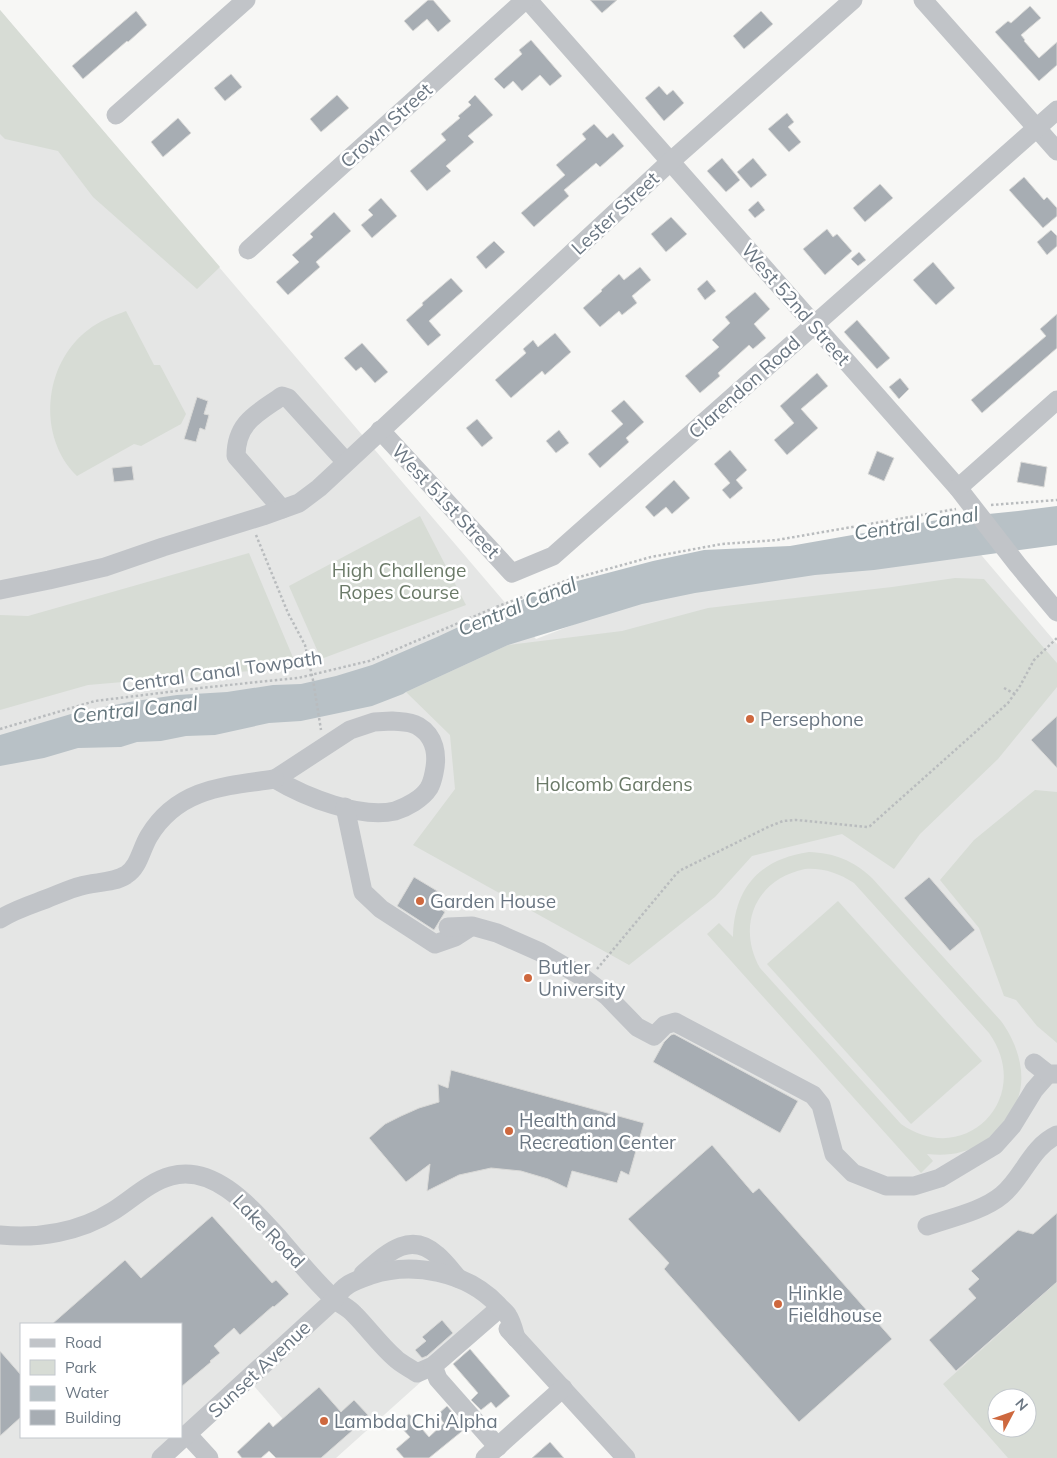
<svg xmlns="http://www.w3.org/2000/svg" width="1057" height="1458" viewBox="0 0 1057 1458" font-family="Mulish,sans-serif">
<rect width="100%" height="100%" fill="#f7f7f5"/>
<!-- built -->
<path fill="#e5e6e5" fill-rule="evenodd" d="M0 10 536 639 638 600 971 543 1057 644V1458H632L500 1311 336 1458H317L247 1378 158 1458H0ZM21 1324H181V1437H21ZM997 1398H1027V1428H997Z"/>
<!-- green -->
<g fill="#d7dcd5" fill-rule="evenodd">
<polygon points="0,10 220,267 197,289 93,197 58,151 5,139 0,134"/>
<path d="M126 311 154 365H160L186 414 181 424 141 446 134 444 77 476C37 437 43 364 88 330 99 321 113 316 126 311Z"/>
<polygon points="420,516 466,605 321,659 289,586"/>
<polygon points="249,553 297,667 88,685 0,710 0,615 28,616"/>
<polygon points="955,578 984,579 1057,663 1057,687 998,759 920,834 894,869 842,834 752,856 715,897 629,965 413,845 455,789 450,735 406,692 508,645 622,631 708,608 892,587"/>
<polygon points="1035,790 1057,792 1057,1043 1037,1026 1016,1000 1004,996 979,928 940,880 974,840"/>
<path d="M809 852C834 853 853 860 872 878L1001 1021C1018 1044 1029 1078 1015 1105 1013 1110 1008 1116 1004 1121 1001 1125 999 1130 995 1134 992 1137 987 1140 983 1142 965 1154 948 1156 927 1154L933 1161 921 1173 707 934 719 923 733 937C734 888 760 859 809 852ZM805 869C824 868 838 873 854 883L989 1033C1035 1098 965 1169 901 1124L760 968C736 925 756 879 805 869Z"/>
<polygon points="838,901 982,1061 911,1124 767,964"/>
<path d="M1057 1282V1458H1008L943 1384ZM997 1398H1027V1428H997Z"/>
</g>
<!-- water -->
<polygon fill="#b8c1c6" points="1057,506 1057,545 874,570 815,575 695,593 642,604 508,645 406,692 403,694 372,706 301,721 269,723 215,735 186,736 161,741 137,742 121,747 78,748 44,758 0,766 0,735 71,714 129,702 177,695 227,692 273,685 301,684 336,676 372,665 437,637 482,616 529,597 566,584 653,561 704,550 790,546 949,518 1018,511"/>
<!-- building -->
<g fill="#a7adb3" stroke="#d9d9d7">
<polygon points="428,0 433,0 451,21 438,32 427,19 413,31 404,21"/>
<polygon points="590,0 617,0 602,13"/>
<polygon points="1030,6 1041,18 1021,35 1025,40 1024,41 1039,58 1057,42 1057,65 1039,81 995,32 1008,21 1011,23"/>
<polygon points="136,11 147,25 128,42 127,41 83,79 72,66"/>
<polygon points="761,11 773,24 744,49 733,36"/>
<polygon points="531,40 562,76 550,86 540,75 522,91 513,81 504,89 494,79 522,54 519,50"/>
<polygon points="231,74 242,87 225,101 214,88"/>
<polygon points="659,86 667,95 673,90 684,103 664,121 645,98"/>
<polygon points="337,95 349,108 321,132 310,119"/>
<polygon points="475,95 493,115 468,136 474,142 446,166 451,171 427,191 410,171 446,140 441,134 460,118 458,116 471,105 468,102"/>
<polygon points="787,113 794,122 788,127 801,142 789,152 768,129"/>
<polygon points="178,118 191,133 163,157 151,142"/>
<polygon points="594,124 607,138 613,133 624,146 600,167 596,163 564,190 569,196 534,227 521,213 565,175 556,165 586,139 582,134"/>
<polygon points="722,158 740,180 726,192 707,171"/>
<polygon points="753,158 767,175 751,188 737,172"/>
<polygon points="1024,177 1044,200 1047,197 1057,208 1057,216 1043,228 1009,190"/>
<polygon points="880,184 893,198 865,222 853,208"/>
<polygon points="381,198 397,216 372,238 361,225 373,215 368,210"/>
<polygon points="758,201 765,210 755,218 748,210"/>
<polygon points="334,212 351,231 316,262 320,267 288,295 276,282 299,262 292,255 313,237 310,234"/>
<polygon points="671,217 687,234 666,252 651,234"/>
<polygon points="827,229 833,237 837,234 852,251 825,275 803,249"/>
<polygon points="1051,230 1057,236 1057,246 1047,255 1037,242"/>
<polygon points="494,241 505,252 486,269 476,257"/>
<polygon points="859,252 866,260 858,266 851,259"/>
<polygon points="933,262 955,288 936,305 913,280"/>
<polygon points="640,267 651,280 632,296 637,303 622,315 619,311 600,327 583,308 602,291 601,290 619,274 624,280"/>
<polygon points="451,278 463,291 429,321 441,335 428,346 406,320 423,305 422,303"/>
<polygon points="707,280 716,291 705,300 697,289"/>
<polygon points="755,292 770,309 754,324 766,338 753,349 749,345 718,373 720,376 700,393 685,376 719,347 712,340 730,323 725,317"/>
<polygon points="1057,314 1057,348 982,413 971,400 1046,336 1040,329"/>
<polygon points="857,320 890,358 877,369 844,332"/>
<polygon points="555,333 571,352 545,375 542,371 511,398 495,380 526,353 523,349 533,340 538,347"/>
<polygon points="362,343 388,372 375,383 361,367 356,371 344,358"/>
<polygon points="817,373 828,386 801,409 818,428 787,455 774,440 794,423 780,406"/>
<polygon points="900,378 909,389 899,399 889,387"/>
<polygon points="197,397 208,401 204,414 209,415 205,430 200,428 196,442 184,439"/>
<polygon points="624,400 644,422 626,438 629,442 600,468 588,454 623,424 611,411"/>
<polygon points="477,419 493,438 482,447 466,428"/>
<polygon points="559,430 569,443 556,453 546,441"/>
<polygon points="730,450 747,470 736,480 743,488 730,499 722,490 730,483 714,464"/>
<polygon points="877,451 894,458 884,481 868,474"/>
<polygon points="1021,462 1047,467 1044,487 1017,482"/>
<polygon points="132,466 134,480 114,482 112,468"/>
<polygon points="674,480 690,498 672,514 666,507 654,517 645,507"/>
<polygon points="1057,716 1057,768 1031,740"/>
<polygon points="414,877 444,895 437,907 445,912 434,930 397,906"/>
<polygon points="929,877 975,930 950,951 904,898"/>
<polygon points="674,1034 798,1101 780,1133 653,1062 664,1042 671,1035"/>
<polygon points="451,1070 644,1123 629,1175 621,1171 617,1183 572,1171 567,1188 548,1179 521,1171 491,1168 459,1175 427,1191 430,1164 406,1182 369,1138 385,1124 401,1116 419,1108 439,1102 438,1084 448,1088"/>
<polygon points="712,1145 753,1193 759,1188 892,1339 799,1422 664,1269 669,1263 628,1219"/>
<polygon points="1057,1213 1057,1282 956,1371 929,1340 976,1298 968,1289 979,1279 971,1271 1018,1230 1033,1234"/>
<polygon points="212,1216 272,1283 276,1280 289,1294 274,1307 273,1306 240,1335 234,1328 214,1346 220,1353 210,1361 211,1362 181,1387 181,1324 52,1324 125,1260 141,1278"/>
<polygon points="442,1320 453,1333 427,1356 422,1358 415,1350 426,1341 422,1337"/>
<polygon points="470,1349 510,1396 496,1408 491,1402 481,1410 471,1400 478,1393 453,1364"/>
<polygon points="0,1351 21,1375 21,1417 0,1436"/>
<polygon points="319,1387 341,1412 354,1400 369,1416 321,1458 276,1458 269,1451 261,1458 242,1458 237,1452 269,1422 273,1427"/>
<polygon points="447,1406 466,1428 429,1458 404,1458 396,1449 410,1437 397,1423 409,1414 429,1437 444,1423 437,1415"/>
<polygon points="550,1442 564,1458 532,1458"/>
</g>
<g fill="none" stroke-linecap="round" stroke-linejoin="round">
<!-- path -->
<g stroke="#b9bcbe" stroke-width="2.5" stroke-dasharray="2.5 2.5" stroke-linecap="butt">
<polyline points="991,505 1057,500"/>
<polyline points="256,535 288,613 305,645 313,680 321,730"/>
<polyline points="1004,688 1015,694"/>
<polyline points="0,729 95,701 209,687 298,678 369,661 496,607 565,581 651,557 722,544 777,540 956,509"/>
<polyline points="597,969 677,873 681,870 768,827 783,821 796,820 867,827 870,826 1008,703 1020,686 1034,660 1057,638"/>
</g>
<!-- minor -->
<g stroke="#c1c4c8" stroke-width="19">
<polyline points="528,0 958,488 1017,564 1057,612"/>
<polyline points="923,0 1057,151"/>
<polyline points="116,115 246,0"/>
<polyline points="248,250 525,0"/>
<polyline points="380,430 512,573 553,556 1057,110"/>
<polyline points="958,488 1057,400"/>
<path d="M282 509 236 456C236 422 258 413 282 396L288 398 346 462"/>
<polyline points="0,590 49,580 105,567 163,547 263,516 299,503 319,488 671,161 853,0"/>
<path d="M392 721C401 722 410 721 418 726 435 736 438 755 434 773 433 778 432 783 429 788 422 799 407 807 395 811 360 819 305 797 275 779L350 730 374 722Z"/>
<polyline points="345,807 363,892 381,909 435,944 455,937 469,928"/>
<path d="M0 919C14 910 30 905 46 899 57 895 69 889 81 886 95 882 114 883 126 875 139 867 141 849 149 836 178 788 225 786 275 779"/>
<polyline points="448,927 472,926 497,933 540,952 581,976 607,996 637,1027 654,1036 665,1025 675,1022 813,1095 821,1105 834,1154 853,1173 886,1186 914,1186 940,1178 995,1145 1012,1126 1034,1090 1048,1074"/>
<polyline points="1034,1063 1048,1074 1057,1074"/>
<path d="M927 1226C950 1218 983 1211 1002 1195 1023 1178 1031 1147 1057 1135"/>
<path d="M0 1235C38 1239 80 1232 113 1211 132 1199 149 1182 171 1176 214 1164 251 1208 277 1236 295 1257 313 1279 333 1298 339 1304 348 1307 354 1314 368 1328 380 1345 395 1358 401 1364 410 1368 417 1373L433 1366 494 1313"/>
<path d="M363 1274C384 1256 409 1229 437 1255 445 1262 451 1270 458 1278"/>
<polyline points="508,1329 626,1458"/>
<polyline points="433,1366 438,1379 498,1447"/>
<polyline points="187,1434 209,1458"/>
<path d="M161 1458 334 1300C344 1284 354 1281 371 1275 413 1261 467 1272 498 1305 501 1309 506 1312 508 1316 512 1322 514 1331 516 1338"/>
<polyline points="485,1458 563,1388"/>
</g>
</g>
<!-- markers -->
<g fill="#ce683e" stroke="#fff" stroke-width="2">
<circle cx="750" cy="719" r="5"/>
<circle cx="420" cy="901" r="5"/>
<circle cx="528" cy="978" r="5"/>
<circle cx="509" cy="1131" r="5"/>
<circle cx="778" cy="1304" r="5"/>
<circle cx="324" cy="1421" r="5"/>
</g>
<g text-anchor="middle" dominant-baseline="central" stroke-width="5" stroke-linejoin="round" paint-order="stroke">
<!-- street labels -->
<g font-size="19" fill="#6a7682" stroke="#fff">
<text transform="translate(386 125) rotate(-42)">Crown Street</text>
<text transform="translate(615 213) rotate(-43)">Lester Street</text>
<text transform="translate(796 304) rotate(49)">West 52nd Street</text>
<text transform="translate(744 387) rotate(-42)">Clarendon Road</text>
<text transform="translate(446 501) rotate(47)">West 51st Street</text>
<text transform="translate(222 671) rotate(-8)">Central Canal Towpath</text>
<text transform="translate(269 1231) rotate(46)">Lake Road</text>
<text transform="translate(259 1369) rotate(-43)">Sunset Avenue</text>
</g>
<!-- park labels -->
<g font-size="19" fill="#6b7a68" stroke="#fff">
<text x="399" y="570">High Challenge<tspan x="399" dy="22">Ropes Course</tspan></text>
<text x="614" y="784">Holcomb Gardens</text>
</g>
<!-- poi labels -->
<g font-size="19" fill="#6a7682" stroke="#fff" text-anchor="start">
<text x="760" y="719">Persephone</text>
<text x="430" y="901">Garden House</text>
<text x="538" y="967">Butler<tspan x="538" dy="22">University</tspan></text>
<text x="519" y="1120">Health and<tspan x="519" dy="22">Recreation Center</tspan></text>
<text x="788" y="1293">Hinkle<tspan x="788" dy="22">Fieldhouse</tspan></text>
<text x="334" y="1421">Lambda Chi Alpha</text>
</g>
<!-- water labels -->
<g font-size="20" font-style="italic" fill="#66777e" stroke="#fff">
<text transform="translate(916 523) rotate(-9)">Central Canal</text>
<text transform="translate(517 606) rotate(-22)">Central Canal</text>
<text transform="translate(135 709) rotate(-6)">Central Canal</text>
</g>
</g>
<!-- legend -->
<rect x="20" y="1323" width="162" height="115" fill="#ffffff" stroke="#c3c8cd"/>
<rect x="30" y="1339" width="25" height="8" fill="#c1c4c8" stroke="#c3c8cd"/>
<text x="65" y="1348" font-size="15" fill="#6a7682">Road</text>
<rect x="30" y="1360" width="25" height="15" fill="#d7dcd5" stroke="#c3c8cd"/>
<text x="65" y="1373" font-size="15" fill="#6a7682">Park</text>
<rect x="30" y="1386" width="25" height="15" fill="#b8c1c6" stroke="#c3c8cd"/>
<text x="65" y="1398" font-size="15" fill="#6a7682">Water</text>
<rect x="30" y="1410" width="25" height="15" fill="#a7adb3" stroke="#c3c8cd"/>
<text x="65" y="1423" font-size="15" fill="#6a7682">Building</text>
<!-- north arrow -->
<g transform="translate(1012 1413) rotate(49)"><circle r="24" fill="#ffffff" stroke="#c3c8cd"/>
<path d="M0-4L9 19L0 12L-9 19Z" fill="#ce683e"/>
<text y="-8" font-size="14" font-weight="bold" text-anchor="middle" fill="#6a7682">N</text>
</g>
</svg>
